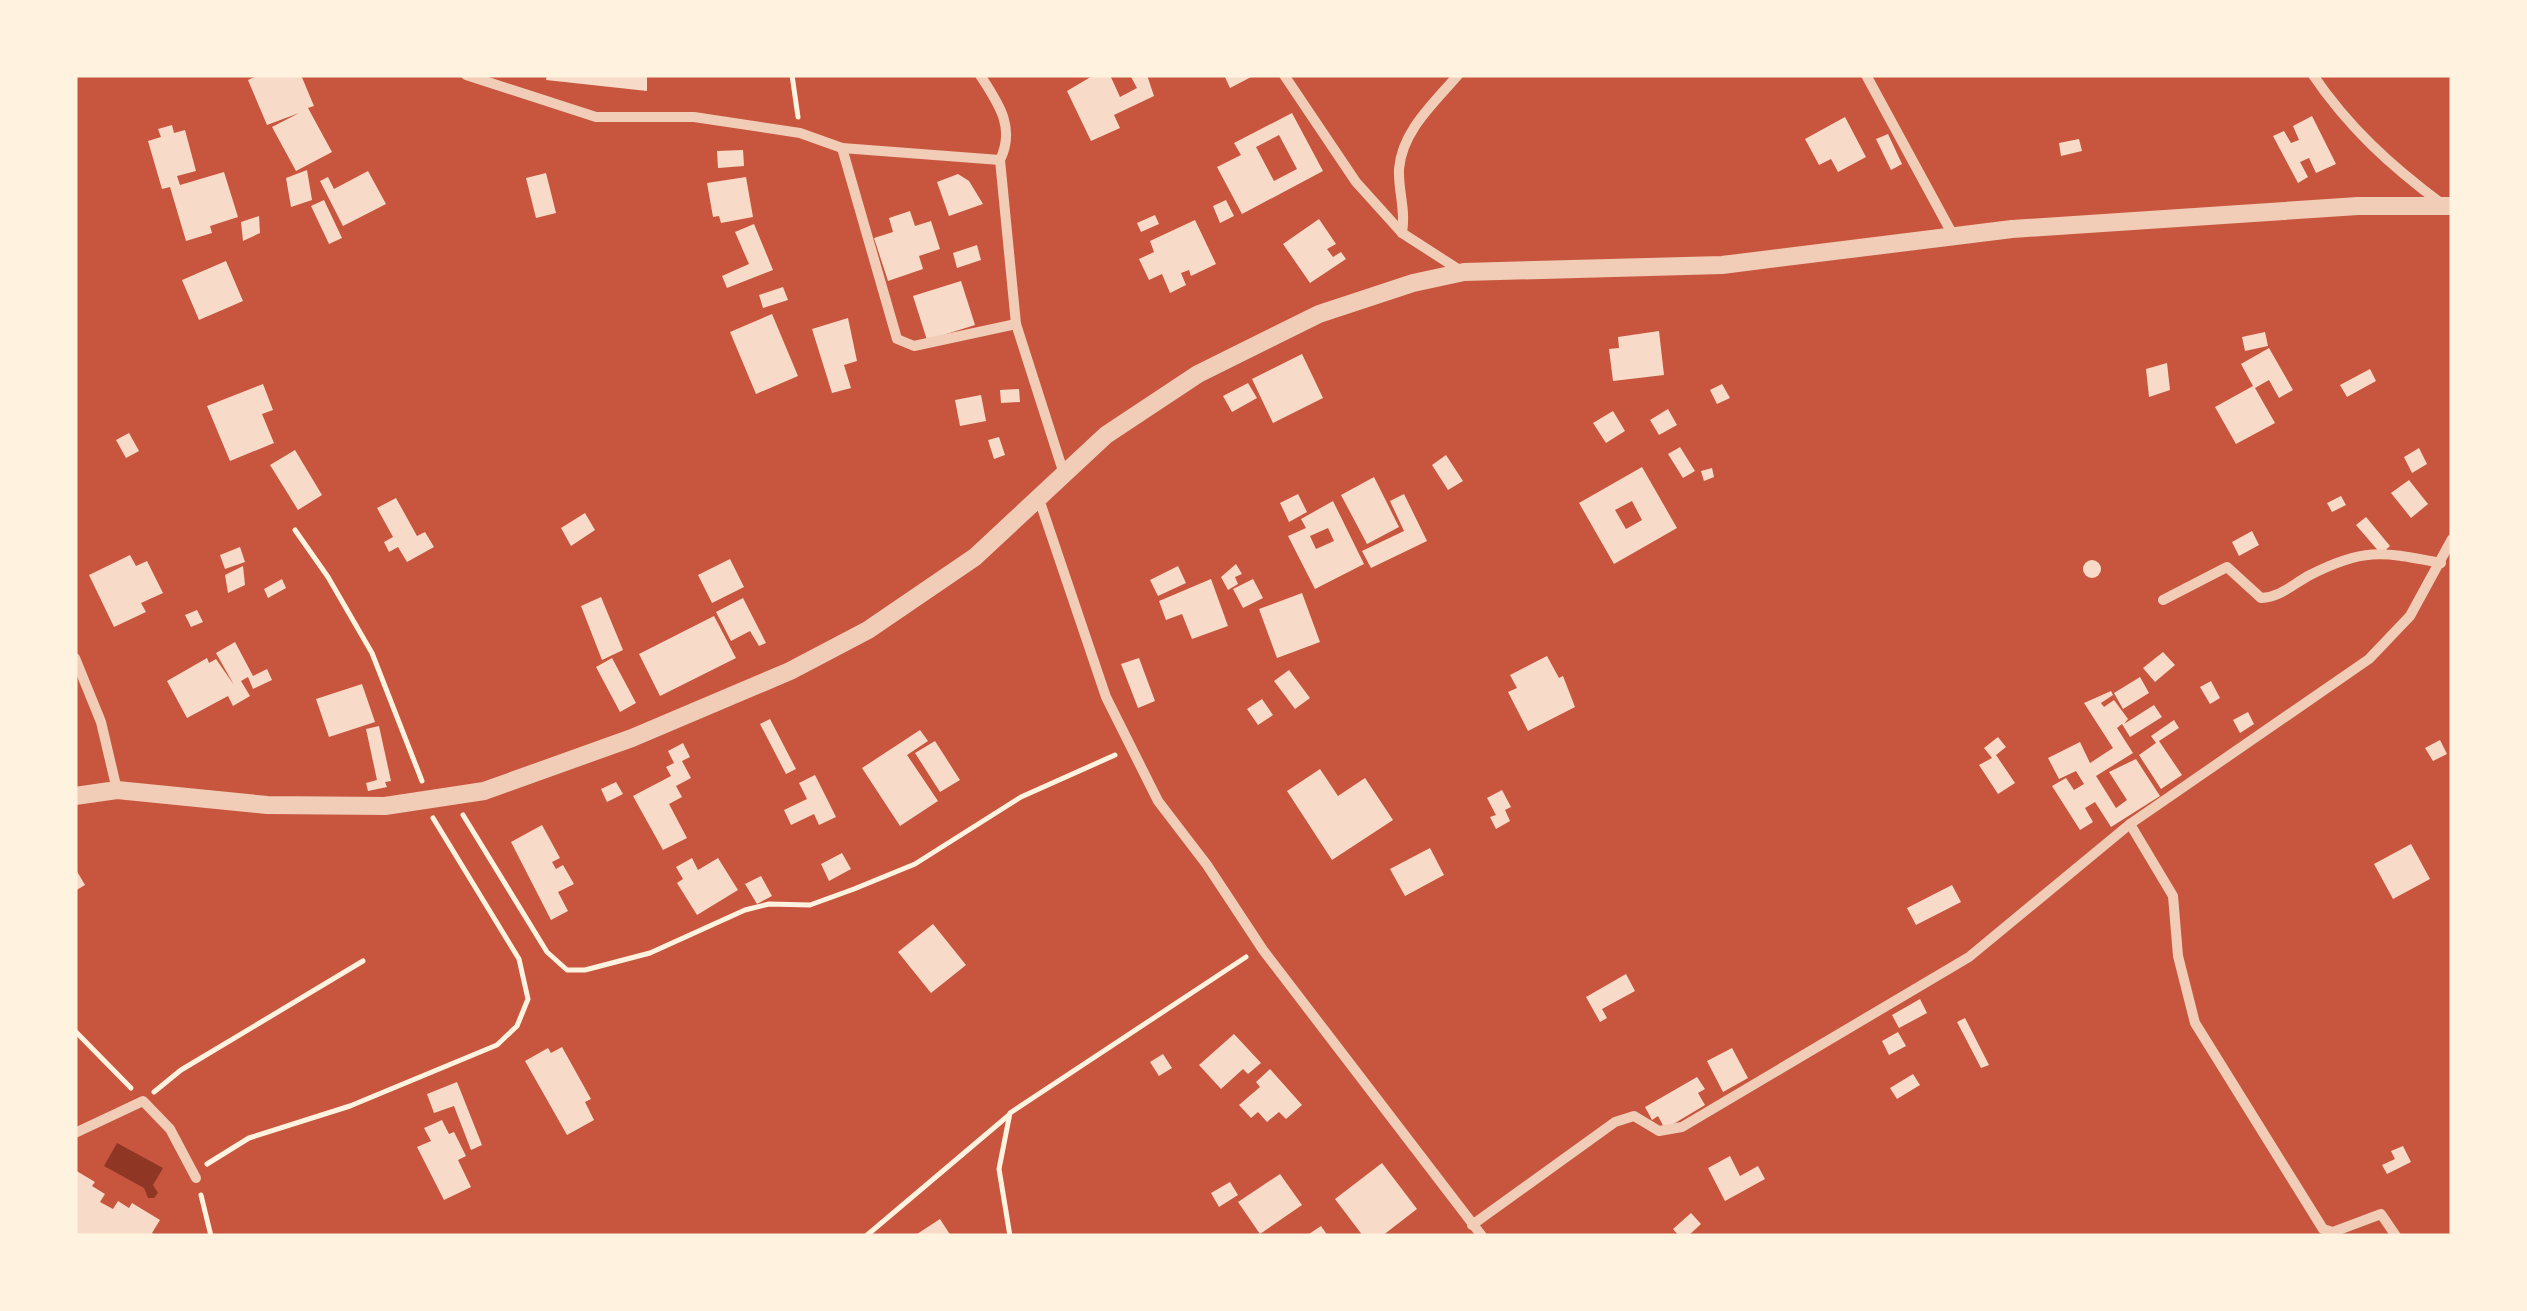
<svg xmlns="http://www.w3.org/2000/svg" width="2527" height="1311" viewBox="0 0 2527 1311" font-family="'Nunito Sans',sans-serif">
<rect width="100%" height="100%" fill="#c8553d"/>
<!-- water -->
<polygon fill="#8f3625" points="117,1143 163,1168 153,1185 158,1193 154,1198 148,1198 144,1188 104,1166"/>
<!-- building -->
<g fill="#f7dbc8" fill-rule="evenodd">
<polygon points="259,75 301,75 314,106 308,108 332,152 296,171 272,127 299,113 267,125 248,80"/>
<polygon points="547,75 647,75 647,91 546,80"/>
<polygon points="1094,75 1110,75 1120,97 1137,88 1130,75 1147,75 1154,96 1114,115 1120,128 1091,141 1067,91"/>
<polygon points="1224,75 1255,75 1230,88"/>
<path d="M1292 113 1323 171 1242 214 1217 167 1241 155 1234 143ZM1279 135 1297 169 1274 181 1256 147Z"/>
<polygon points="2312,116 2336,164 2316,173 2309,158 2300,162 2308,177 2298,183 2273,136 2284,131 2291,143 2299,140 2293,126"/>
<polygon points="1845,117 1866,157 1838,172 1831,159 1819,165 1805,139"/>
<polygon points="172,125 174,133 185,130 196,171 177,176 180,185 224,172 238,217 210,226 212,233 186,241 170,187 162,189 148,141 161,137 158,129"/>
<polygon points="1888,134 1902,164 1891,170 1876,139"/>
<polygon points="2079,139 2082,151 2061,156 2059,143"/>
<polygon points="743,150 744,166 718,168 717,151"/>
<polygon points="307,170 312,200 291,207 286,178"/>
<polygon points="368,171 386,204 343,226 320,181 328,177 334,189"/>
<polygon points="546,173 556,213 536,218 526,178"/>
<polygon points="958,174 969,181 983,204 949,216 937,182"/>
<polygon points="746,177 753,217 721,223 719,216 713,217 707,183"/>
<polygon points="324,200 342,238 329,244 311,206"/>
<polygon points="1226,200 1234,216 1220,223 1213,206"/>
<polygon points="910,211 915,226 931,221 940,249 919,256 923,269 888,281 874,238 893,232 889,218"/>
<polygon points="1155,215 1159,224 1141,232 1137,223"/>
<polygon points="259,216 260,233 243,241 241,222"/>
<polygon points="1319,219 1336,244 1327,249 1333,257 1341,252 1346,259 1310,283 1283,244"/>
<polygon points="1195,220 1216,264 1191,276 1189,270 1181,273 1186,285 1170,293 1162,274 1149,280 1139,259 1154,252 1150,241"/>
<polygon points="754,224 773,270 727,288 722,276 749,264 735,232"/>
<polygon points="977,245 981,260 957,268 953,253"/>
<polygon points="226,261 243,301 199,320 182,280"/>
<polygon points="961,281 975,325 927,340 913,296"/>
<polygon points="783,287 788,300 763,308 759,295"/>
<polygon points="772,314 798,376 756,394 730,332"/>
<polygon points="848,318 857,361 844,365 851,388 832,393 812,329"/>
<polygon points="1659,331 1664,375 1613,381 1609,349 1619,348 1618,337"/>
<polygon points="2265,332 2268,346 2245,351 2242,337"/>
<polygon points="2269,348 2293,390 2279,398 2269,380 2255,388 2275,423 2236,444 2215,407 2253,386 2241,364"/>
<polygon points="1302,354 1323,398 1273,423 1252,379"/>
<polygon points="2167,363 2170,390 2149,397 2146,369"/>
<polygon points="2370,369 2376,381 2347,397 2340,385"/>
<polygon points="1248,383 1257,398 1232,412 1223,396"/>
<polygon points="263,384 273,410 262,414 274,443 230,461 207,406"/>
<polygon points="1722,384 1730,398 1717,404 1710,390"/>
<polygon points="1019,389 1020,402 1001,403 1000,390"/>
<polygon points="981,395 986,421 960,426 955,400"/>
<polygon points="1668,409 1677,425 1659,435 1650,420"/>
<polygon points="1613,411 1625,431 1606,443 1593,423"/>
<polygon points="129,433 139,451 126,458 116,440"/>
<polygon points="999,437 1005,455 994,459 988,440"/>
<polygon points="1680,447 1695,471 1683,478 1668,454"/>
<polygon points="2419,448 2427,464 2412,473 2404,457"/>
<polygon points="295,450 322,495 298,510 270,465"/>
<polygon points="1446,455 1463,481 1448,490 1432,465"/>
<path d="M1642 467 1677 528 1614 564 1579 503ZM1632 501 1642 520 1626 529 1615 510Z"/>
<polygon points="1712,468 1714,477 1704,481 1701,471"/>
<polygon points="1374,477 1399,527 1367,544 1341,495"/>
<polygon points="2409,480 2428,504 2411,518 2391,493"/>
<polygon points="1298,494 1307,512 1289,522 1280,503"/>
<polygon points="1404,494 1427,541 1371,568 1362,551 1404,531 1390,501"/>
<polygon points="2341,496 2346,505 2332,512 2327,503"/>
<polygon points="396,498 417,536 425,532 434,547 407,562 398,547 389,552 384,542 393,537 377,508"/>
<path d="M1333 501 1364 564 1315 589 1288 536 1306 528 1301 519ZM1328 528 1334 541 1316 549 1310 536Z"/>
<polygon points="585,513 595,530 571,546 561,528"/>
<polygon points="2366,517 2390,546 2381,554 2356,525"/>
<polygon points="2252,531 2259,545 2239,556 2232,542"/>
<polygon points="240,547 245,562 225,569 220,555"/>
<polygon points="130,555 136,566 147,561 163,593 141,603 146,612 114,627 89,575"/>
<polygon points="730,559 744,587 712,603 698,575"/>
<circle cx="2092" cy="569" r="9"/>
<polygon points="1236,564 1242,574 1235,577 1238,584 1228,590 1221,577"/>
<polygon points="243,566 245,585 228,593 225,575"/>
<polygon points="1178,566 1186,583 1158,596 1150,580"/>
<polygon points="282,579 286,588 268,598 264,589"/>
<polygon points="1211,579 1228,626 1192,639 1182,614 1166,620 1159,601"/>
<polygon points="1253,579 1263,598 1243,608 1233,589"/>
<polygon points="1302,593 1320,642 1277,658 1259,609"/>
<polygon points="601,597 623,650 602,660 581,606"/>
<polygon points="743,598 766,643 759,646 750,631 731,641 716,612"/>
<polygon points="197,610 203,622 191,627 185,615"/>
<polygon points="714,616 736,658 660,696 639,654"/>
<polygon points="235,642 253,676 267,669 272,680 253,689 248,677 241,681 250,696 233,706 228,696 187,718 167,681 207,658 209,663 216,659 234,685 216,653"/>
<polygon points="2163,652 2175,665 2155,682 2143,668"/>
<polygon points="1547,656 1559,678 1563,676 1575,707 1528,731 1508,692 1517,688 1510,675"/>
<polygon points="612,658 636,703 620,712 596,667"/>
<polygon points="1139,658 1155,701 1138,708 1121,664"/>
<polygon points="1289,670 1310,698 1295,709 1274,681"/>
<polygon points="2140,677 2149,693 2123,709 2114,693"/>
<polygon points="2211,681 2220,698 2210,704 2200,687"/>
<polygon points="362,684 375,722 329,737 316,699"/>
<polygon points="2111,691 2113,695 2101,703 2104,707 2114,700 2128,719 2124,724 2154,705 2162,717 2130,737 2122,724 2117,728 2133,753 2096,776 2116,808 2127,800 2109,772 2136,759 2160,796 2111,827 2095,802 2085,808 2093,822 2080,830 2052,786 2066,778 2074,790 2084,784 2076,771 2059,779 2048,758 2080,742 2090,763 2113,748 2084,703"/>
<polygon points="1262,699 1273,715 1258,725 1247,709"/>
<polygon points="2248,712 2254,724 2240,733 2233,720"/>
<polygon points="770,719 796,769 786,774 760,724"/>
<polygon points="2174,720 2179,728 2159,741 2182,775 2161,789 2139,755 2156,743 2151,736"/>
<polygon points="379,726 391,781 385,782 387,787 368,791 366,783 377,780 366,729"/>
<polygon points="920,730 928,741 907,755 938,801 900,826 862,768"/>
<polygon points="1998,737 2006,747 1996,755 2015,783 1998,794 1979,765 1992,758 1984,748"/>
<polygon points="2440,740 2447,754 2433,761 2425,748"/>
<polygon points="935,741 960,780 940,792 915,753"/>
<polygon points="683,743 690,757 682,761 691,778 676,786 682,797 669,804 687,838 663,850 633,796 671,776 666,767 674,763 668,751"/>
<polygon points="1320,769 1338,796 1365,778 1393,820 1332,860 1287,791"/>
<polygon points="815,775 836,817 819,825 814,814 791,825 784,810 807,799 799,783"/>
<polygon points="616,782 623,794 607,802 601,789"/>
<polygon points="1502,790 1511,807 1505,810 1510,821 1496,829 1490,817 1496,815 1487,798"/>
<polygon points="542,825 560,858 552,862 556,869 563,865 574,884 558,892 568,911 551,920 511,842"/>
<polygon points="2411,844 2430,879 2393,899 2374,864"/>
<polygon points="1430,848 1444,875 1405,896 1390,869"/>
<polygon points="842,853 851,869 829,881 821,864"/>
<polygon points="692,858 698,870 718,858 738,890 697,915 677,883 683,879 676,867"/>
<polygon points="75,868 85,885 75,891"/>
<polygon points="761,876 772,896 757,904 745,884"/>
<polygon points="1952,885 1961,902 1916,925 1907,908"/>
<polygon points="933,924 966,965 931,993 898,952"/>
<polygon points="1626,974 1635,991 1602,1009 1607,1018 1600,1022 1586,997"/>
<polygon points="1920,999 1927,1013 1899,1028 1892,1015"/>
<polygon points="1965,1018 1989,1065 1981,1068 1957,1022"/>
<polygon points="1898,1032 1906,1046 1889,1055 1882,1041"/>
<polygon points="1234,1034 1261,1063 1248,1074 1243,1069 1221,1089 1199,1065"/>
<polygon points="562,1047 591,1099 585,1102 594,1120 567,1135 525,1061 548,1048 551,1053"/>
<polygon points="1732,1048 1748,1078 1723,1092 1707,1061"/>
<polygon points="1163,1054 1172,1068 1159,1076 1150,1062"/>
<polygon points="1270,1069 1302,1105 1286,1119 1279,1112 1267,1122 1258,1112 1251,1118 1239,1105 1260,1087 1256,1082"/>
<polygon points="1913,1074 1920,1085 1897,1099 1890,1088"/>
<polygon points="1697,1077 1705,1089 1698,1093 1705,1105 1665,1129 1658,1116 1652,1120 1645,1107"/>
<polygon points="457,1082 482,1145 471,1150 454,1106 434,1113 427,1094"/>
<polygon points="442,1120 449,1134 454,1132 466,1156 458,1160 471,1187 444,1200 417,1147 431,1141 424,1128"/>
<polygon points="2403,1146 2411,1162 2387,1174 2382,1165 2395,1159 2391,1151"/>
<polygon points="1730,1156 1740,1176 1758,1166 1765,1179 1725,1201 1708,1168"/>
<polygon points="1382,1163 1417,1209 1382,1236 1363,1236 1335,1199"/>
<polygon points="75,1170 95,1182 92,1186 105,1194 100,1202 113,1209 118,1201 129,1208 132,1203 160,1220 152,1233 157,1236 75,1236"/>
<polygon points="1280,1174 1302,1205 1260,1234 1238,1202"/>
<polygon points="1230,1182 1238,1195 1219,1207 1211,1193"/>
<polygon points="1691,1213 1701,1224 1688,1236 1679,1236 1673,1229"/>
<polygon points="940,1219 951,1236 914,1236"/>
<polygon points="1321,1226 1328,1236 1306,1236"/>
</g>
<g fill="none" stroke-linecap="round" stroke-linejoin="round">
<!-- path -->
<g stroke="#fff3e0" stroke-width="5">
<polyline points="792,75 798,117"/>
<polyline points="295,530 328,577 372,653 422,781"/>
<polyline points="463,815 547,952 567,970 585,970 650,953 745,910 769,904 810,905 854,889 915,864 1021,797 1115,755"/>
<polyline points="75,1031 131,1088"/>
<polyline points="154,1092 181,1070 363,961"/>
<polyline points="207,1164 249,1138 350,1106 497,1045 517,1026 528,999 519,959 433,818"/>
<polyline points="201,1195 211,1236"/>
<polyline points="866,1236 1009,1115"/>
<polyline points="1010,1236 999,1169 1010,1113 1246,957"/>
</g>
<!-- minor -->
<g stroke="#f1ccb7" stroke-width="10">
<polyline points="466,75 596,117 694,117 800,133 842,148 1000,160"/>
<path d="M980 75C998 103 1016 127 1000 160L1016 324 1063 471"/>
<polyline points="1284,75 1356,182 1402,233"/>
<path d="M1458 75C1434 103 1402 131 1399 169 1398 192 1406 208 1402 233L1461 271"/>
<polyline points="1866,75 1954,237"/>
<path d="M2313 75C2349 128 2391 166 2442 204"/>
<polyline points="842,148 897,339 914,346 1016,324"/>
<polyline points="1039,499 1106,697 1158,801 1207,865 1263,950 1482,1236"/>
<path d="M2163 600 2227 567 2261 598C2281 597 2293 584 2310 575 2365 547 2383 552 2441 563"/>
<polyline points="75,658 101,722 117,790"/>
<polyline points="2130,824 2173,896 2178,956 2195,1023 2323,1229 2333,1232 2381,1214 2396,1236"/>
<polyline points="75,1133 143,1101 170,1129 196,1178"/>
<polyline points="1472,1225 1615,1122 1634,1116 1659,1131 1682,1127 1969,957 2130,824 2369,659 2410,616 2452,539"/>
</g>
<!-- tertiary -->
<polyline stroke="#f1ccb7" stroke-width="18" points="75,796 117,790 267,805 385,806 484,791 632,738 790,671 868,630 975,557 1106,435 1198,374 1319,314 1413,283 1464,272 1722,265 2012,229 2358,206 2452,206"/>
</g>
<!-- border -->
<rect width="2527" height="1311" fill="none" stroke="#fff3e0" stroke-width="155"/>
</svg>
